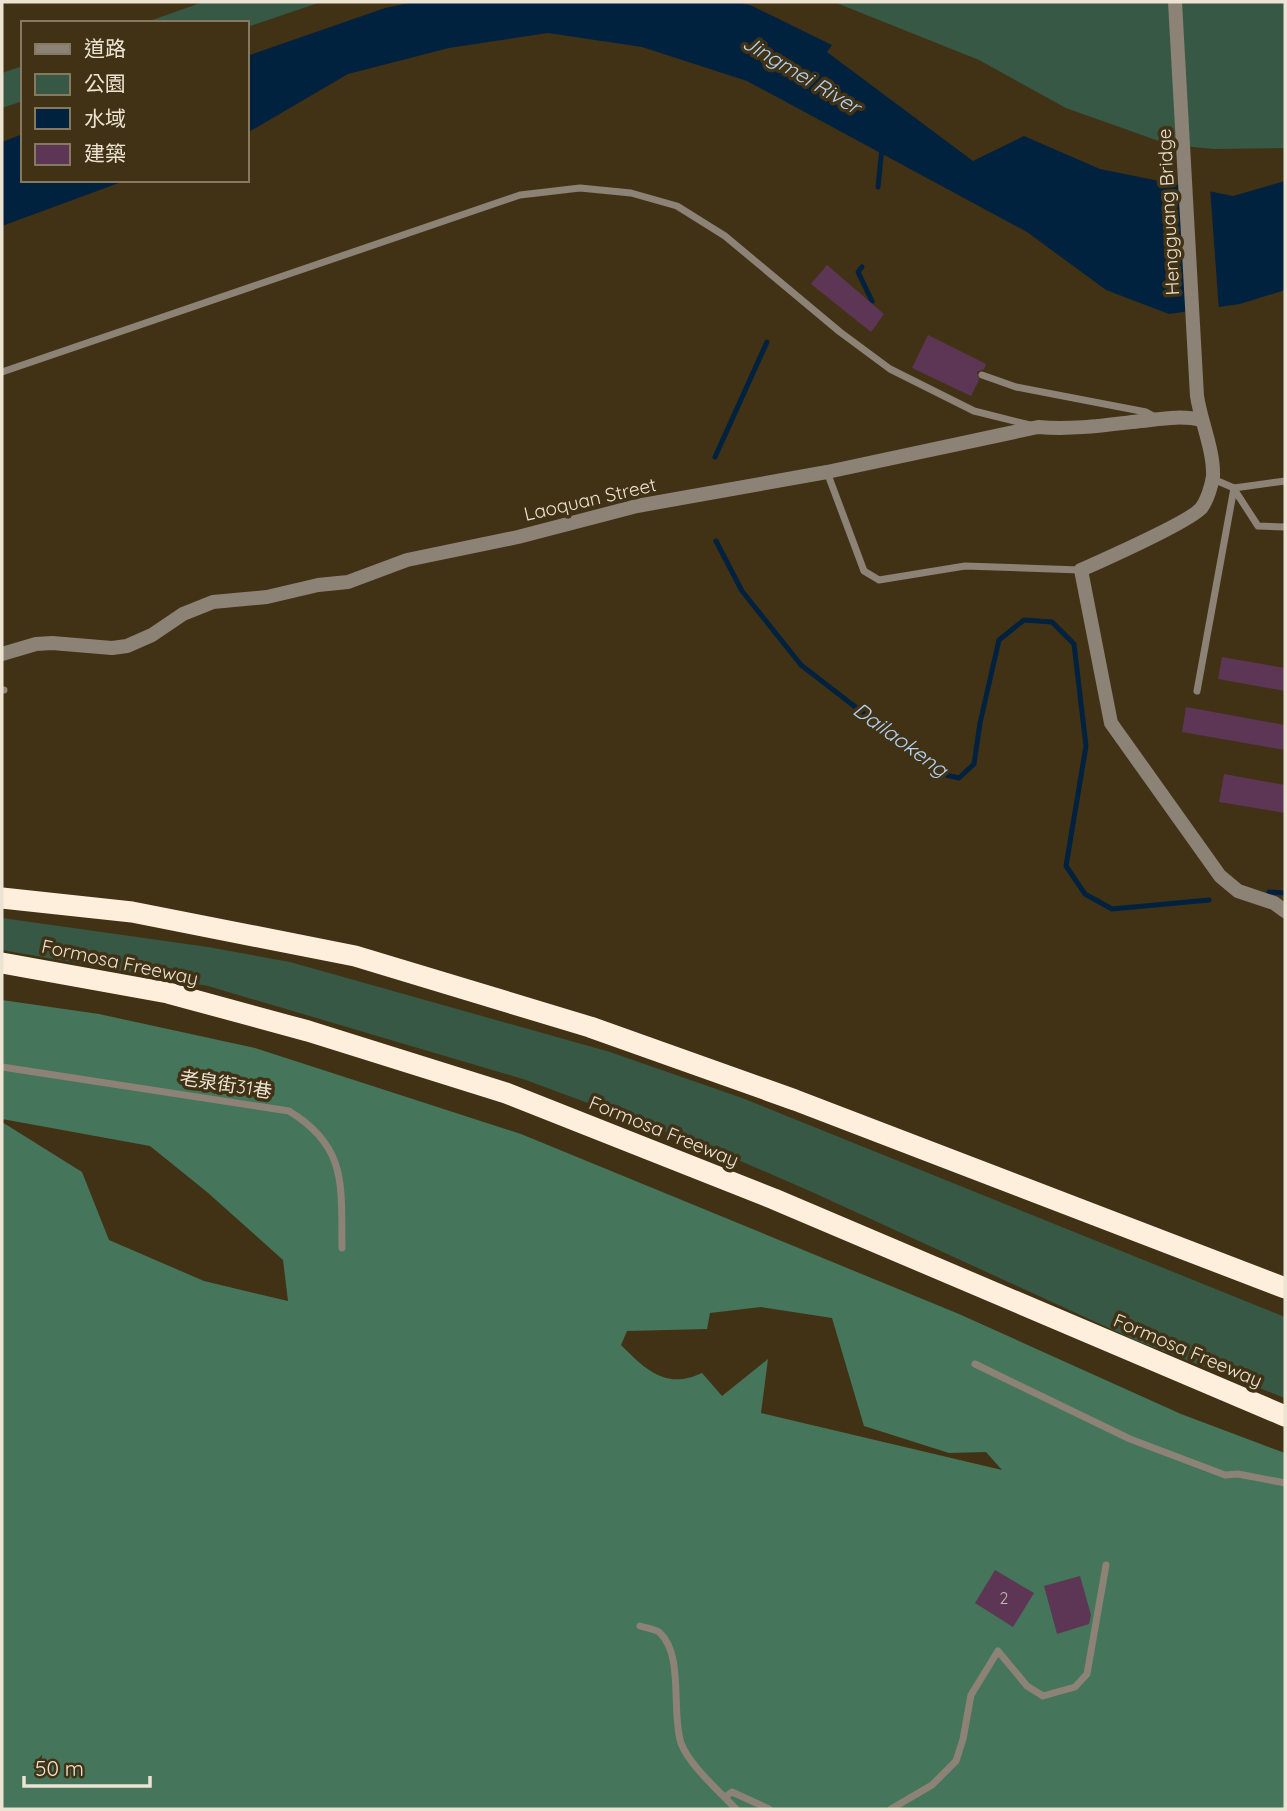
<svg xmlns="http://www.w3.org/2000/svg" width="1287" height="1811" viewBox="0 0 1287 1811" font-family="Quicksand,'Noto Sans TC',sans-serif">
<rect width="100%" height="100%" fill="#413216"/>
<!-- green -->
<g fill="#365844">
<polygon points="203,2 321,2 247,27 247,23 144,23"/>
<polygon points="834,2 1285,2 1285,148 1215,149 1170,145 1066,108 979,60"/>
<polygon points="23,66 23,101 2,108 2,73"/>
<polygon points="2,918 208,947 290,962 610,1052 742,1098 1285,1317 1285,1398 1137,1341 812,1192 715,1150 523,1079 208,986 2,950"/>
</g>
<!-- forest -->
<path fill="#45755a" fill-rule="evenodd" d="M2 1000 99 1014 255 1048 521 1134 959 1314 1181 1414 1285 1453V1809H2V1122L82 1172 109 1240 204 1281 288 1301 283 1260 207 1192 150 1146 2 1119ZM761 1307 832 1318 864 1426 949 1453 986 1452 1002 1470 761 1413 768 1359 722 1396 702 1373C666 1390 646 1370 621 1345L627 1331 707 1329 710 1313Z"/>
<!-- water -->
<g fill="#00223f">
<polygon points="414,2 736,2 750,5 832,45 827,52 973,161 1024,136 1100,169 1233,196 1285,181 1285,290 1240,304 1169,314 1106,290 1027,232 747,81 642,47 548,33 449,48 348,74 247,133 247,56 385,8"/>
<polygon points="23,134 23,180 127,180 2,226 2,142"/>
</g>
<!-- pier -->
<polygon fill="#413216" points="1178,181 1210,187 1219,311 1188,315"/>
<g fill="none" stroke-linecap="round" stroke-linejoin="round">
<!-- stream -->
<g stroke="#00223f" stroke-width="5">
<polyline points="878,187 882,148"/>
<polyline points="862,267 858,272 872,301"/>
<polyline points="715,457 767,342"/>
<polyline points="716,541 742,591 801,665 942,774 959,778 974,764 980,723 999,640 1024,620 1052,622 1074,644 1086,746 1066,866 1085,894 1112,909 1209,900"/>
<polyline points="1269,892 1285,893"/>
</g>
</g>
<!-- building -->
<g fill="#5c3654">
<polygon points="827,265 884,314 871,332 811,284"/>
<polygon points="928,335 986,364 984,369 977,372 979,380 971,396 912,368"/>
<polygon points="1222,657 1285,668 1285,691 1218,679"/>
<polygon points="1186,707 1285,725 1285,750 1182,732"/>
<polygon points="1224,774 1285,785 1285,813 1219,802"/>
<polygon points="995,1570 1034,1593 1013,1627 975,1603"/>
<polygon points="1080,1576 1091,1615 1089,1624 1057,1634 1044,1586"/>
</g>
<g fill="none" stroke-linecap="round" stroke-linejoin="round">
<!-- lane -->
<g stroke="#8c8276" stroke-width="7">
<polyline points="2,372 520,195 580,188 631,193 677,206 725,236 840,332 890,369 974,411 1030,425"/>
<polyline points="982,375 1016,387 1146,412 1157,418"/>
<polyline points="827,472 864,571 879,580 965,566 1080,570"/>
<polyline points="1213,479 1234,488 1285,481"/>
<polyline points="1234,489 1258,526 1285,527"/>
<polyline points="2,690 4,690"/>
<polyline points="1197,691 1234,488"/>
<path d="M2 1067 289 1111C348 1147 341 1186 342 1248"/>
<polyline points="975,1364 1130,1439 1225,1475 1238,1474 1285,1483"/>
<path d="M640 1626C646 1628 656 1629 660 1633 684 1655 671 1713 681 1743 689 1765 720 1792 736 1809"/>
<polyline points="725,1797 732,1792 769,1809"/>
<polyline points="891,1809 932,1785 956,1761 963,1739 971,1695 998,1651 1027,1686 1043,1696 1075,1687 1087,1674 1106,1565"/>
</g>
<!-- street -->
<g stroke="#8c8276" stroke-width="14">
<path d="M1175 2 1197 396C1201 422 1214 451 1213 476 1212 485 1207 500 1202 507 1194 520 1101 561 1081 570L1111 723 1220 876 1238 891 1274 903 1285 911"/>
<path d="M2 654 36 644 52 643 112 648 127 646 152 635 183 614 213 602 267 597 318 585 348 582 407 560 518 537 637 506 827 472 1038 427C1073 430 1106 425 1141 421 1160 419 1182 415 1201 420"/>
</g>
<!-- highway -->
<g stroke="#feefdd" stroke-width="21">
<polyline points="2,898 132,912 355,956 590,1027 795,1100 1285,1288"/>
<polyline points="2,963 168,993 308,1031 506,1093 774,1199 1285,1416"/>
</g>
</g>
<g text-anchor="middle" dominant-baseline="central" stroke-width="7" stroke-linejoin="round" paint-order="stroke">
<!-- number labels -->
<g font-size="16" fill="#c8b8b3">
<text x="1004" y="1598">2</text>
</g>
<!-- street labels -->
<g font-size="19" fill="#ece3d3" stroke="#413216">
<text transform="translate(1168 212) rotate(-93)">Hengguang Bridge</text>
<text transform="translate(590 499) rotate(-13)">Laoquan Street</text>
<text transform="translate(120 962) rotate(12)">Formosa Freeway</text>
<text transform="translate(226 1084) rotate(9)">老泉街31巷</text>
<text transform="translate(664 1131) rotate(22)">Formosa Freeway</text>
<text transform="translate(1188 1350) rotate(23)">Formosa Freeway</text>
</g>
<!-- water labels -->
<g font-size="21" font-style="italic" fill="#b1d3f4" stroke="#413216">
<text transform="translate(802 74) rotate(31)">Jingmei River</text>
<text transform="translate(901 739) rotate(36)">Dailaokeng</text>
</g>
</g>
<!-- border -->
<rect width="1287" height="1811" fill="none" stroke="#ece3d3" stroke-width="7"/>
<!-- legend -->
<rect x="21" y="21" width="228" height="161" fill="#413216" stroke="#857962" stroke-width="2"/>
<rect x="35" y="44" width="35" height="10" fill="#8c8276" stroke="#857962" stroke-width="2"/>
<text x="84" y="56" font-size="21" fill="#ece3d3">道路</text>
<rect x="35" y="74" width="35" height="21" fill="#365844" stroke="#857962" stroke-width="2"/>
<text x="84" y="91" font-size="21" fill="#ece3d3">公園</text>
<rect x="35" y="108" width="35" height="21" fill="#00223f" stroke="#857962" stroke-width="2"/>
<text x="84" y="126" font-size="21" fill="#ece3d3">水域</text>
<rect x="35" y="144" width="35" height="21" fill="#5c3654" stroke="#857962" stroke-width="2"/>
<text x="84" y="161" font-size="21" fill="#ece3d3">建築</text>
<!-- scale -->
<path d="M24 1776v10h126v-10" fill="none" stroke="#ece3d3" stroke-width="3.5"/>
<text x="35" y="1776" font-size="21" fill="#ece3d3" stroke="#413216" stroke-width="5" paint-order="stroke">50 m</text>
</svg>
